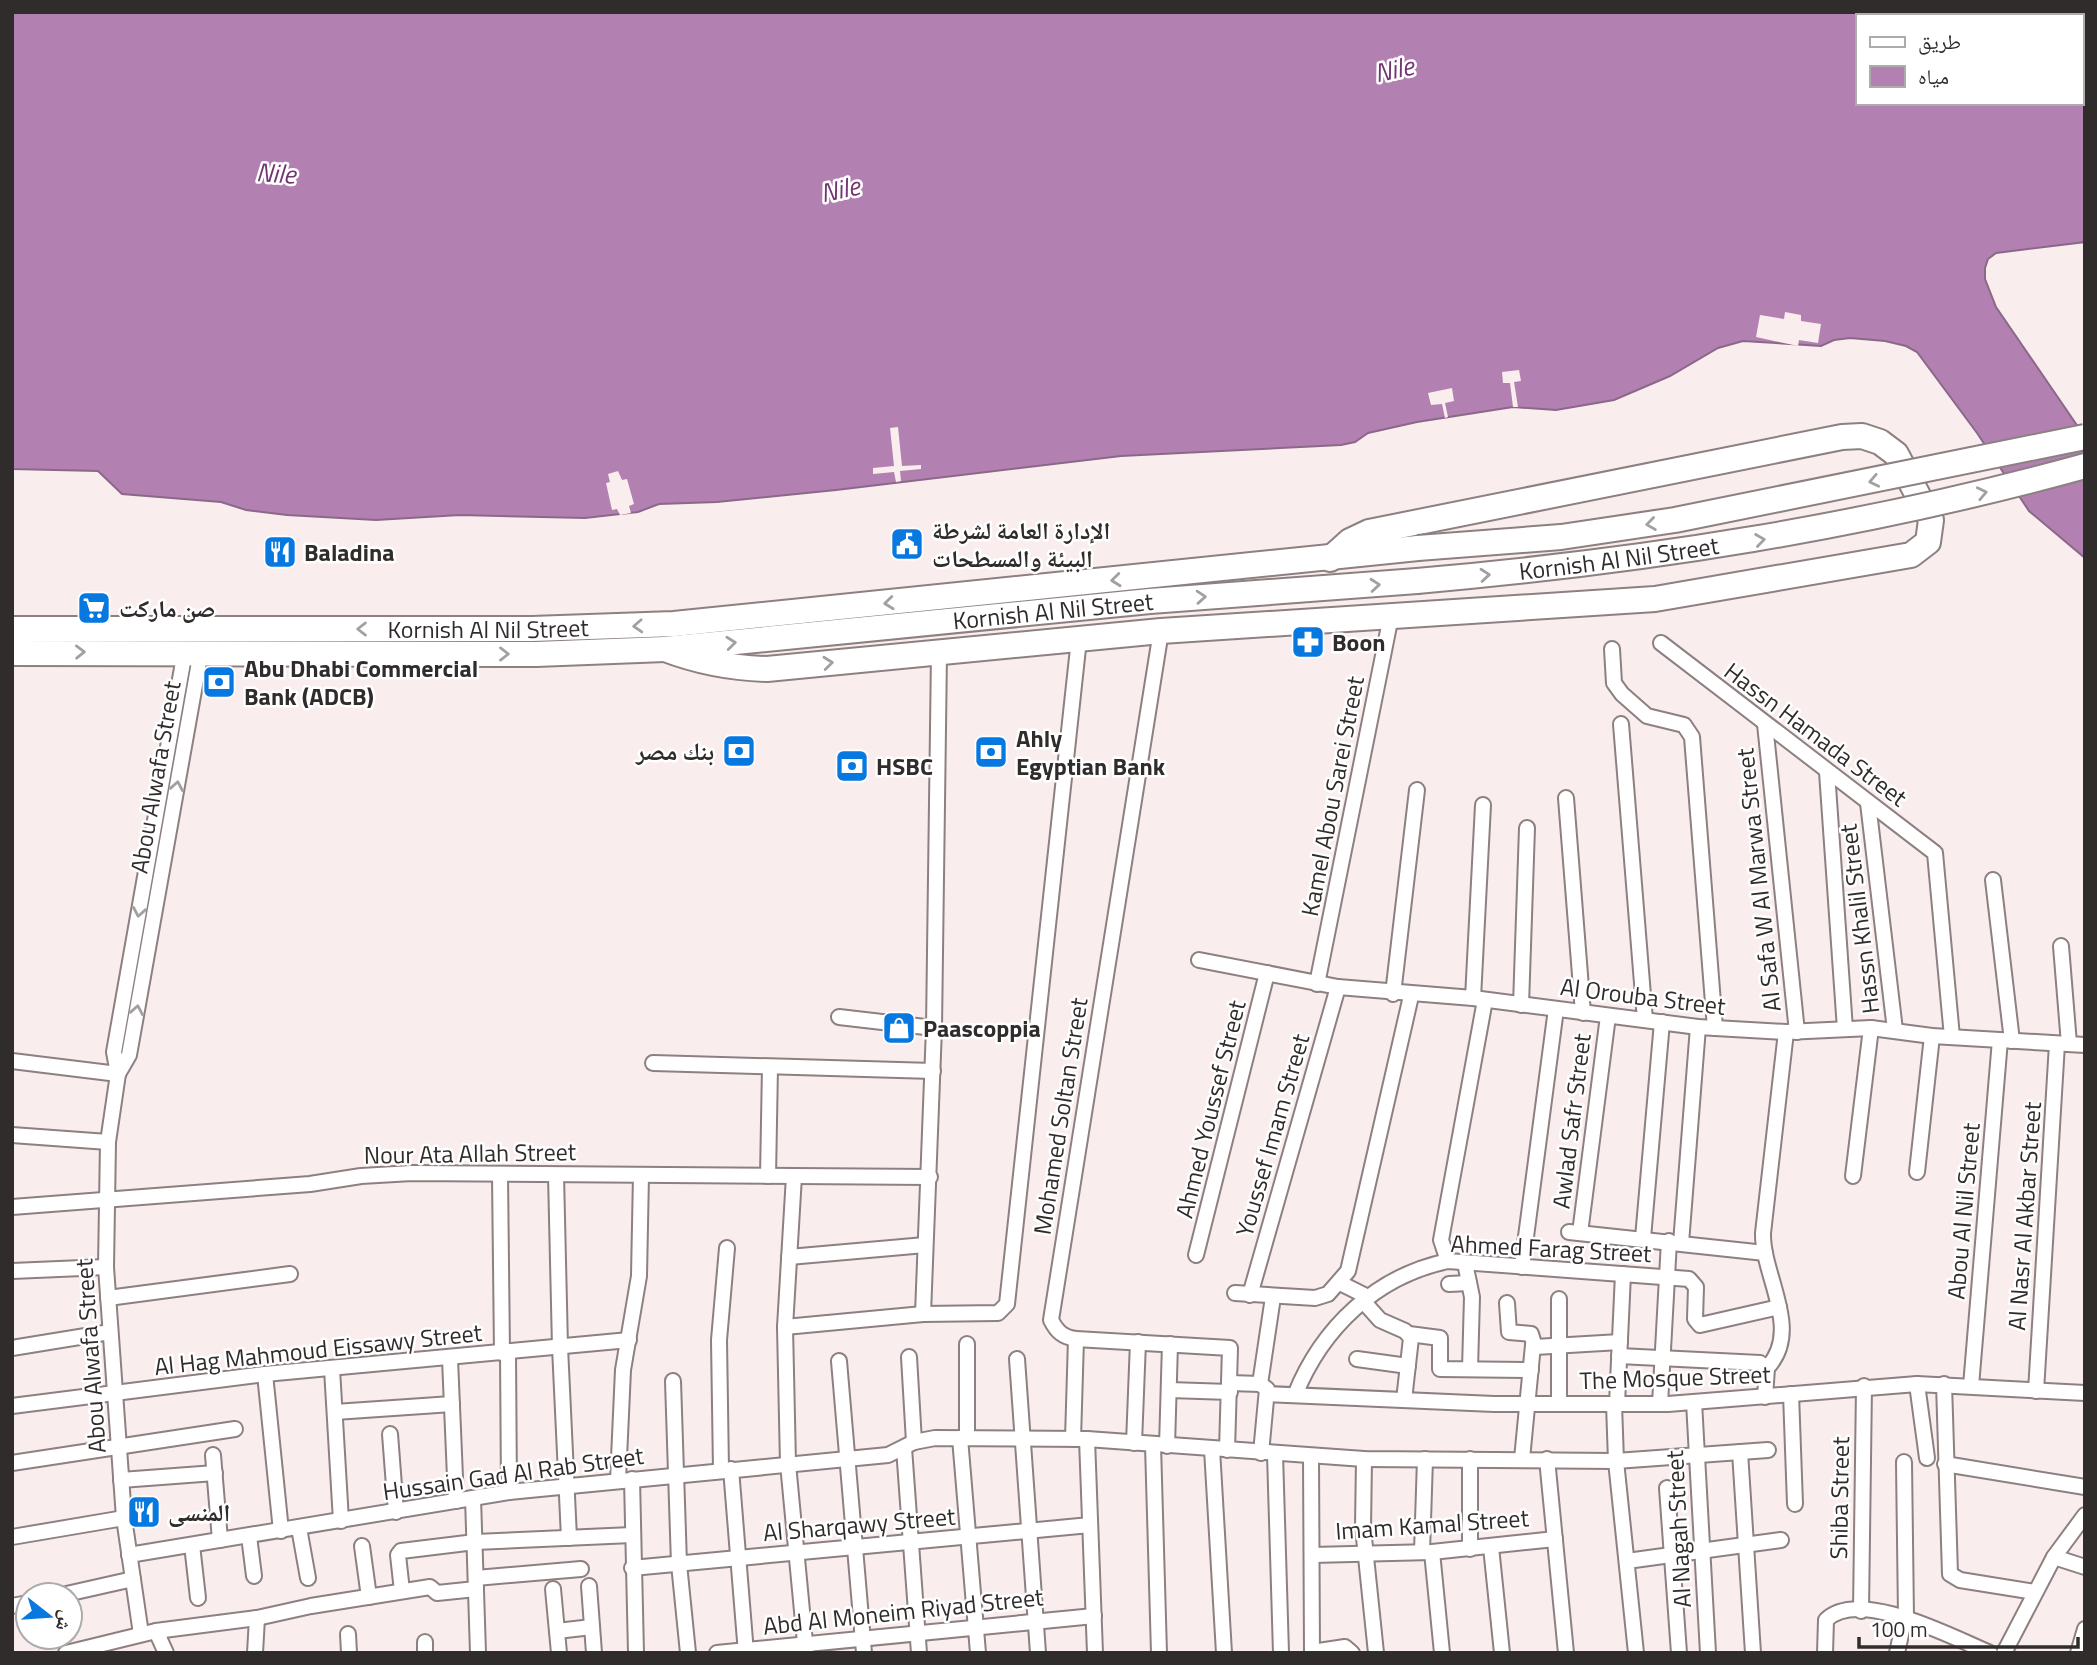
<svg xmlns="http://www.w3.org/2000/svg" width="2097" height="1665" viewBox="0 0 2097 1665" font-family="'Titillium Web','Noto Naskh Arabic',sans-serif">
<rect width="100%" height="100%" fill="#faeded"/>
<!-- water -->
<path fill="#b281b1" stroke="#8b6889" stroke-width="2" fill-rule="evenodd" d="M12 12H2085V242L1996 253 1988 259 1985 268V279L1996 307 2085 437V558L2029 511 1977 433 1917 352 1906 346 1885 341 1850 338 1834 340 1821 346 1743 341 1718 348 1670 376 1614 400 1556 410 1513 407 1417 422 1368 433 1355 442 1341 445 1121 456 836 490 717 502 659 504 638 512 585 518 460 515 376 520 287 515 246 510 221 502 122 494 98 471 12 469ZM1857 16H2081V103H1857Z"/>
<!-- pier -->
<g fill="#faeded">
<polygon points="1785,312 1801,315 1801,321 1821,324 1818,343 1799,340 1798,346 1756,337 1760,315 1784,319"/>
<polygon points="1519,370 1521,381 1514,382 1518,407 1513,407 1510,383 1503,383 1502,372"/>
<polygon points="1452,388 1454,401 1445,403 1448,417 1445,418 1442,404 1431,405 1428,393"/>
<polygon points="898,427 902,466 921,465 921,469 900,471 901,481 896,482 894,472 873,474 873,468 894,466 890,428"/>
<polygon points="618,471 622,480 627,479 634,504 629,506 631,513 620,515 617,509 612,510 606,483 610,482 608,474"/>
</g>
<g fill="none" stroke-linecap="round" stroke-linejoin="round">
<defs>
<g id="street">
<path d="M1161 631 1051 1320C1057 1332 1063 1337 1076 1339L1230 1348 1227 1450"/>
<polyline points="1661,643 1935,853 1952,1037"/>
<polyline points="1612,649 1614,683 1622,694 1647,716 1684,725 1692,737 1715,1028"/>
<polyline points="1621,724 1645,1020"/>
<polyline points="1765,724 1797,1032"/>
<polyline points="1827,772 1845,1029"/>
<polyline points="1566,798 1583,1013"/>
<polyline points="1868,803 1895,1030"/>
<polyline points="1993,880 2012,1041"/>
<polyline points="2061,946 2069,1044"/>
<polyline points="1199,960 1338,987 1473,998 1698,1027 1786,1032 1871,1028 1932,1036 2085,1045"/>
<polyline points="1317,984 1391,616"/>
<polyline points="1393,994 1417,790"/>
<polyline points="1473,998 1483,805"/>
<polyline points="1521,1005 1527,828"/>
<polyline points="839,1017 934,1028"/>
<polyline points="12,1061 118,1074"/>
<polyline points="653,1063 933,1071"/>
<polyline points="118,1074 129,1055 201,651"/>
<polyline points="12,1135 108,1142"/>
<polyline points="1917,1172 1932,1036"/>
<polyline points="500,1175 502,1353"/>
<polyline points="556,1175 560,1347 569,1538"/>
<polyline points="768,1176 770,1067"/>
<polyline points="794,1176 785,1327 788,1464 806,1653"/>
<polyline points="1853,1176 1871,1028"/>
<polyline points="12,1207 310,1184 361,1176 412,1173 930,1177"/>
<polyline points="1569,1232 1765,1253"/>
<polyline points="1580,1233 1608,1016"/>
<polyline points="1643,1238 1662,1022"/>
<polyline points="1681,1243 1698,1027"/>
<polyline points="1196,1255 1267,973"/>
<polyline points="789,1257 925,1245"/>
<polyline points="1448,1261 1441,1240 1485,1000"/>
<polyline points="1465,1263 1472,1297 1470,1369"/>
<polyline points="1522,1267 1556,1009"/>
<polyline points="12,1271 106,1267"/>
<polyline points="1340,1283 1368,1297"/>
<polyline points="1449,1284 1469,1283"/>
<polyline points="1235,1293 1315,1298 1328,1294 1348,1271 1411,996"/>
<polyline points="1250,1295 1338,987"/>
<polyline points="108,1298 290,1274"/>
<polyline points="1559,1299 1559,1404"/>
<polyline points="1363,1301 1380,1320 1405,1331 1411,1338 1404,1400"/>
<polyline points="1507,1303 1509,1332 1531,1334 1535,1347 1620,1342"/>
<polyline points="923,1314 934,1028 939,653"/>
<polyline points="785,1327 923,1314 998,1313 1007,1304 1079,639"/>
<polyline points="1409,1334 1440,1338 1440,1369 1531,1370"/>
<polyline points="12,1348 110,1332"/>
<polyline points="508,1353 509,1492"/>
<polyline points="1619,1356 1760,1363 1767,1368 1765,1397"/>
<polyline points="909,1357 914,1442"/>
<polyline points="450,1359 456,1501"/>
<polyline points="1017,1359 1038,1653"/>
<polyline points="1357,1359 1408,1366"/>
<polyline points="839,1361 864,1653"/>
<path d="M1767 1368C1803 1330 1762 1276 1763 1233L1786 1032"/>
<polyline points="332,1369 341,1521"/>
<polyline points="265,1374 281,1531"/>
<polyline points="673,1381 679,1564 688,1653"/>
<polyline points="1230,1383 1260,1384 1267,1389 1261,1453"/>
<polyline points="1260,1384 1273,1297"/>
<polyline points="1917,1384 1927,1458"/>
<polyline points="1944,1384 1950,1574 1960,1580 2035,1592"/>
<polyline points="1971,1386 2000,1040"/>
<polyline points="1169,1390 1230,1392"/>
<polyline points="2036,1391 2057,1044"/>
<polyline points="1267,1394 1494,1404 1668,1404 1917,1384 2085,1393"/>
<polyline points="1791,1394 1795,1504"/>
<path d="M1295 1395C1322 1328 1376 1276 1448 1261L1689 1279 1696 1287 1695 1319 1700 1325 1779 1307"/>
<polyline points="1694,1402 1708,1653"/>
<polyline points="1614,1404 1616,1461 1636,1653"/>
<polyline points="1617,1404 1623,1274"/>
<polyline points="1660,1404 1669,1241"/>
<polyline points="12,1406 265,1374 629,1340"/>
<polyline points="335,1412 452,1404"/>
<polyline points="390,1434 396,1512"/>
<polyline points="960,1438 978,1653"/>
<polyline points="967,1438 967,1344"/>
<polyline points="1073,1439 1076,1339"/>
<polyline points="1087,1439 1095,1653"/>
<polyline points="1134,1443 1138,1342"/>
<polyline points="1153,1445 1159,1653"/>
<polyline points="1167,1446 1170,1344"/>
<polyline points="904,1448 919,1653"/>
<polyline points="1212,1449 1224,1653"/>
<polyline points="1740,1452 1753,1653"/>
<polyline points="1275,1454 1281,1653"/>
<polyline points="213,1455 220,1540"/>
<polyline points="1311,1456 1312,1653"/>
<polyline points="1364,1459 1363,1528 1376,1653"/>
<polyline points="1522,1459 1533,1345"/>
<polyline points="1547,1459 1566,1653"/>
<polyline points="1904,1462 1906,1617"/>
<polyline points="12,1463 235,1429"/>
<polyline points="1945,1464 2085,1487"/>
<polyline points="731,1469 746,1653"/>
<polyline points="721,1470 719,1340 727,1248"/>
<polyline points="632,1479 636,1653"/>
<polyline points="121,1480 215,1473"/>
<polyline points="618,1480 623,1370 639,1276 641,1175"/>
<polyline points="1667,1488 1679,1653"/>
<polyline points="473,1498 478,1653"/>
<polyline points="299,1528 308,1578"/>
<polyline points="249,1536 254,1576"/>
<polyline points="12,1537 124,1518"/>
<polyline points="192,1545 198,1598"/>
<polyline points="362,1546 369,1597"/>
<polyline points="1491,1547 1502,1653"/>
<polyline points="1470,1549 1470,1459"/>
<polyline points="1422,1552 1425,1459"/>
<polyline points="1432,1552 1442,1653"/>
<polyline points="129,1555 509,1492 888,1455 914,1442 935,1438 1087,1439 1364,1459 1616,1461 1768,1450"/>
<polyline points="1312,1555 1432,1552 1555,1539"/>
<polyline points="2054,1557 2085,1567"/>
<polyline points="1627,1561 1781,1540"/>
<polyline points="632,1568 1090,1525"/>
<polyline points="476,1578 581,1569"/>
<polyline points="589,1586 594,1653"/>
<polyline points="553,1589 559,1653"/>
<polyline points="402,1591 398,1555 401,1551 475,1542 632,1535"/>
<polyline points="62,1595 133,1579"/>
<polyline points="12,1606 28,1603"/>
<polyline points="1861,1611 1864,1386"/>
<polyline points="156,1631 166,1653"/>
<polyline points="557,1631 592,1627"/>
<polyline points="141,1634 124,1518 106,1267 108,1142 118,1074 114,1052 185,651"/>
<polyline points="348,1634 349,1653"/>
<polyline points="425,1642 425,1653"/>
<polyline points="1312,1652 1345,1647 1352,1653"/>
<polyline points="66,1653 156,1631 257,1618 311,1606 430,1587 437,1593 476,1589"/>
<polyline points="255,1653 257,1618"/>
<polyline points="717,1653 1094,1616"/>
<path d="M1825 1653 1826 1620C1859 1587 1954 1638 1990 1653"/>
<polyline points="1897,1653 1905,1616"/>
<polyline points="2004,1653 2054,1557 2085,1515"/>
<polyline points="2078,1653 2085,1629"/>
</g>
<g id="highway">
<path id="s1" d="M12 629H532L674 624 1418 548"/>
<path d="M665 649C699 662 730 668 767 669L1161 631 1655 599 1911 555 1928 542 1931 520 1896 454 1880 442 1862 436 1842 437 1369 532 1350 541 1330 559"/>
<path id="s2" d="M12 653 536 654 665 649 1150 601 1417 581"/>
</g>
</defs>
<!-- street casing -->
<use href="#street" stroke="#8c8080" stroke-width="18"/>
<!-- highway casing -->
<use href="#highway" stroke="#8c8080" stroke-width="28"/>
<!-- street -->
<use href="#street" stroke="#fff" stroke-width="14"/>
<!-- highway -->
<use href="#highway" stroke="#fff" stroke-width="24"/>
<defs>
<g id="highway-bridge">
<polyline points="1418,548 1561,537 1675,520 2085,437"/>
<path id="s3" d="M1417 581C1645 561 1864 527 2085 466"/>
</g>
</defs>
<!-- highway-bridge casing -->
<use href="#highway-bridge" stroke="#8c8080" stroke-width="28" stroke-linecap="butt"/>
<!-- highway-bridge -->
<use href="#highway-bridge" stroke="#fff" stroke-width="24"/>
</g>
<!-- one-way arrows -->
<defs><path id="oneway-chevron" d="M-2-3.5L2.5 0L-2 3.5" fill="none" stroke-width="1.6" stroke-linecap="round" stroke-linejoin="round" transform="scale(1.75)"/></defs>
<g stroke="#a2a0a0">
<use href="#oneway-chevron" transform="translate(1874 481) rotate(168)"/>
<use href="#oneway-chevron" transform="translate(1982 493) rotate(-12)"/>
<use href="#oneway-chevron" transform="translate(1651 524) rotate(172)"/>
<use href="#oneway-chevron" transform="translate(1760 540) rotate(-8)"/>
<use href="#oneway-chevron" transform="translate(1485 575) rotate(-5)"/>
<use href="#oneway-chevron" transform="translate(1116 580) rotate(174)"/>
<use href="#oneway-chevron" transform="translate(1375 585) rotate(-5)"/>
<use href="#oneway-chevron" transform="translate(1201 597) rotate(-4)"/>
<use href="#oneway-chevron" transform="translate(889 603) rotate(174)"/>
<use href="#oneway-chevron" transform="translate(638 626) rotate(177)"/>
<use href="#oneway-chevron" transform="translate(362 629) rotate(-180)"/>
<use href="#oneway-chevron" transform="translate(731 643) rotate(-6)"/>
<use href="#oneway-chevron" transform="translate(80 652) rotate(-1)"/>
<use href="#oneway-chevron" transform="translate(504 654)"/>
<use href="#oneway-chevron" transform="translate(828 663) rotate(-6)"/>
<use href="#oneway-chevron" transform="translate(177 786) rotate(-80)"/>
<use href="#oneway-chevron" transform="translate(139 912) rotate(100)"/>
<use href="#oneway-chevron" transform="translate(137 1010) rotate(-80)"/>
</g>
<!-- icons -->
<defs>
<symbol id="civic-square" viewBox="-11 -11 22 22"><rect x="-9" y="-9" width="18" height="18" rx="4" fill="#0678df" stroke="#fff"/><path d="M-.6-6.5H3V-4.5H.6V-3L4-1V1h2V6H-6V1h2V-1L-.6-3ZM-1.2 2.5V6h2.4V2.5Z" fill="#fff"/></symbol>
<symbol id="restaurant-square" viewBox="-11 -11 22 22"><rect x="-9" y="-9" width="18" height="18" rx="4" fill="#0678df" stroke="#fff"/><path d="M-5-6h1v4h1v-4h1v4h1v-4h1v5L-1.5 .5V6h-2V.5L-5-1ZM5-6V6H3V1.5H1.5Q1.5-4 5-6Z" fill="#fff"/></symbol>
<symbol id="supermarket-square" viewBox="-11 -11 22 22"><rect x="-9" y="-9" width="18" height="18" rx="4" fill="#0678df" stroke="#fff"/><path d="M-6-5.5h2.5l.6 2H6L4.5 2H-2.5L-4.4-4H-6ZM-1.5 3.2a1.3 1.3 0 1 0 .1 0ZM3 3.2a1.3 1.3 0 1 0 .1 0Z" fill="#fff"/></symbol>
<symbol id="pharmacy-square" viewBox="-11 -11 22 22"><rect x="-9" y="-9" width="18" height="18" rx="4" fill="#0678df" stroke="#fff"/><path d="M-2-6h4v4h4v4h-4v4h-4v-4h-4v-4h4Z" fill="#fff"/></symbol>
<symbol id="bank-square" viewBox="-11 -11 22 22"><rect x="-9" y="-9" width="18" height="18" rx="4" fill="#0678df" stroke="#fff"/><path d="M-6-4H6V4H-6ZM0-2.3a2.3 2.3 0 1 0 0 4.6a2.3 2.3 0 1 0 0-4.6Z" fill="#fff"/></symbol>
<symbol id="shop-square" viewBox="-11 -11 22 22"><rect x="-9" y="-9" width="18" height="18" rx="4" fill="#0678df" stroke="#fff"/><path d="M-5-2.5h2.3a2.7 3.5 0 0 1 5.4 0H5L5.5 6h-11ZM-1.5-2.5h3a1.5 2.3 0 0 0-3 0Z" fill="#fff"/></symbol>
</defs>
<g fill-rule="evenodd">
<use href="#civic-square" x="888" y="525" width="38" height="38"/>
<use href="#restaurant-square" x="261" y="533" width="38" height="38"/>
<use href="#supermarket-square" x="75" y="589" width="38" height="38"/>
<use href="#pharmacy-square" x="1289" y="623" width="38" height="38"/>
<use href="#bank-square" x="200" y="663" width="38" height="38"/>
<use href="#bank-square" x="720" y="732" width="38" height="38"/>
<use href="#bank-square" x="972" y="733" width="38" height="38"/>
<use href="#bank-square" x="833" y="747" width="38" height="38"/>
<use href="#shop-square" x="880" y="1009" width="38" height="38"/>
<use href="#restaurant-square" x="125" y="1493" width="38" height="38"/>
</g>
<g text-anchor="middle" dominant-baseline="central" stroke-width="5" stroke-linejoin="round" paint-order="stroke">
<!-- poi labels -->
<g font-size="24" font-weight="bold" fill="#312c2c" stroke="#fff" text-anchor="start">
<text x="932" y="530">الإدارة العامة لشرطة<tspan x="932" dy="28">البيئة والمسطحات</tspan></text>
<text x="304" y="552">Baladina</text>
<text x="119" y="608">صن ماركت</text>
<text x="1332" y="642">Boon</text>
<text x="244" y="668">Abu Dhabi Commercial<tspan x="244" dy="28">Bank (ADCB)</tspan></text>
<text x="1016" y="738">Ahly<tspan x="1016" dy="28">Egyptian Bank</tspan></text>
<text x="714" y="751" text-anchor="end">بنك مصر</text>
<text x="876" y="766">HSBC</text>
<text x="923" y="1028">Paascoppia</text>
<text x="168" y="1512">المنسى</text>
</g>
<!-- street labels -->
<g font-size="24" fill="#312c2c" stroke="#fff">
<text stroke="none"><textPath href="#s3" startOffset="203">Kornish Al Nil Street</textPath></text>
<text stroke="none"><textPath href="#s2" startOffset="1043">Kornish Al Nil Street</textPath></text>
<text stroke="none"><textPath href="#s1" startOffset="476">Kornish Al Nil Street</textPath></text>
<text transform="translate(1816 734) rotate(37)">Hassn Hamada Street</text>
<text transform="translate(155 777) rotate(-80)">Abou Alwafa Street</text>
<text transform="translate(1332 796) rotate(-79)">Kamel Abou Sarei Street</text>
<text transform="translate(1758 880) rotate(-96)">Al Safa W Al Marwa Street</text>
<text transform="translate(1859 919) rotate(-97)">Hassn Khalil Street</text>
<text transform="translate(1643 996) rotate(7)">Al Orouba Street</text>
<text transform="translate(1210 1109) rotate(-76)">Ahmed Youssef Street</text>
<text transform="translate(1060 1116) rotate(-81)">Mohamed Soltan Street</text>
<text transform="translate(1571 1121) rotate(-83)">Awlad Safr Street</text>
<text transform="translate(1272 1135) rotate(-74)">Youssef Imam Street</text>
<text transform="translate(470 1153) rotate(-1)">Nour Ata Allah Street</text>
<text transform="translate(1963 1211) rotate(-85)">Abou Al Nil Street</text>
<text transform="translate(2024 1216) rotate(-86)">Al Nasr Al Akbar Street</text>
<text transform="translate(1551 1248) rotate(3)">Ahmed Farag Street</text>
<text transform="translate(318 1349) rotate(-6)">Al Hag Mahmoud Eissawy Street</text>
<text transform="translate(90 1356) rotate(-94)">Abou Alwafa Street</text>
<text transform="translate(1675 1377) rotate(-2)">The Mosque Street</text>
<text transform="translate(513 1473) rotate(-8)">Hussain Gad Al Rab Street</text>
<text transform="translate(1839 1498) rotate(-89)">Shiba Street</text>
<text transform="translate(859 1524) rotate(-5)">Al Sharqawy Street</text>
<text transform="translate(1432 1524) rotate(-4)">Imam Kamal Street</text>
<text transform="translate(1678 1529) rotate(-93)">Al Nagah Street</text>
<text transform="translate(903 1611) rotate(-6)">Abd Al Moneim Riyad Street</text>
</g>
<!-- water labels -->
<g font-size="26" font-style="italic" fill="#723572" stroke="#fff">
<text transform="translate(1394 69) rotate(-12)">Nile</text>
<text transform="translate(276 173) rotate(4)">Nile</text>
<text transform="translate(840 189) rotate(-12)">Nile</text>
</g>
</g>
<!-- border -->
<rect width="2097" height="1665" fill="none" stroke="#312c2c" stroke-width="28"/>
<!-- legend -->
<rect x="1856" y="14" width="228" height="91" fill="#ffffff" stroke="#adabab" stroke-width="2"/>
<rect x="1870" y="37" width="35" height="10" fill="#ffffff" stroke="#adabab" stroke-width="2"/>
<text x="1918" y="49" font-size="21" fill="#312c2c">طريق</text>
<rect x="1870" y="66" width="35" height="21" fill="#b281b1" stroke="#adabab" stroke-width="2"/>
<text x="1918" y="84" font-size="21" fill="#312c2c">مياه</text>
<!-- north arrow -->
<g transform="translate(49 1616) rotate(107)"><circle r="33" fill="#ffffff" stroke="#adabab" stroke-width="2"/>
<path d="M0-5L12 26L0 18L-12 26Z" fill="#0678df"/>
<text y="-10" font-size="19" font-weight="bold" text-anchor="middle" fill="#312c2c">ش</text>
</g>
<!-- scale -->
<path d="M1859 1637v10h219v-10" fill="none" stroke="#312c2c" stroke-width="3.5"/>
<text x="1870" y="1637" font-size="21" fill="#312c2c" stroke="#ffffff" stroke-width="5" paint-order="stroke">100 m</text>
</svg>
